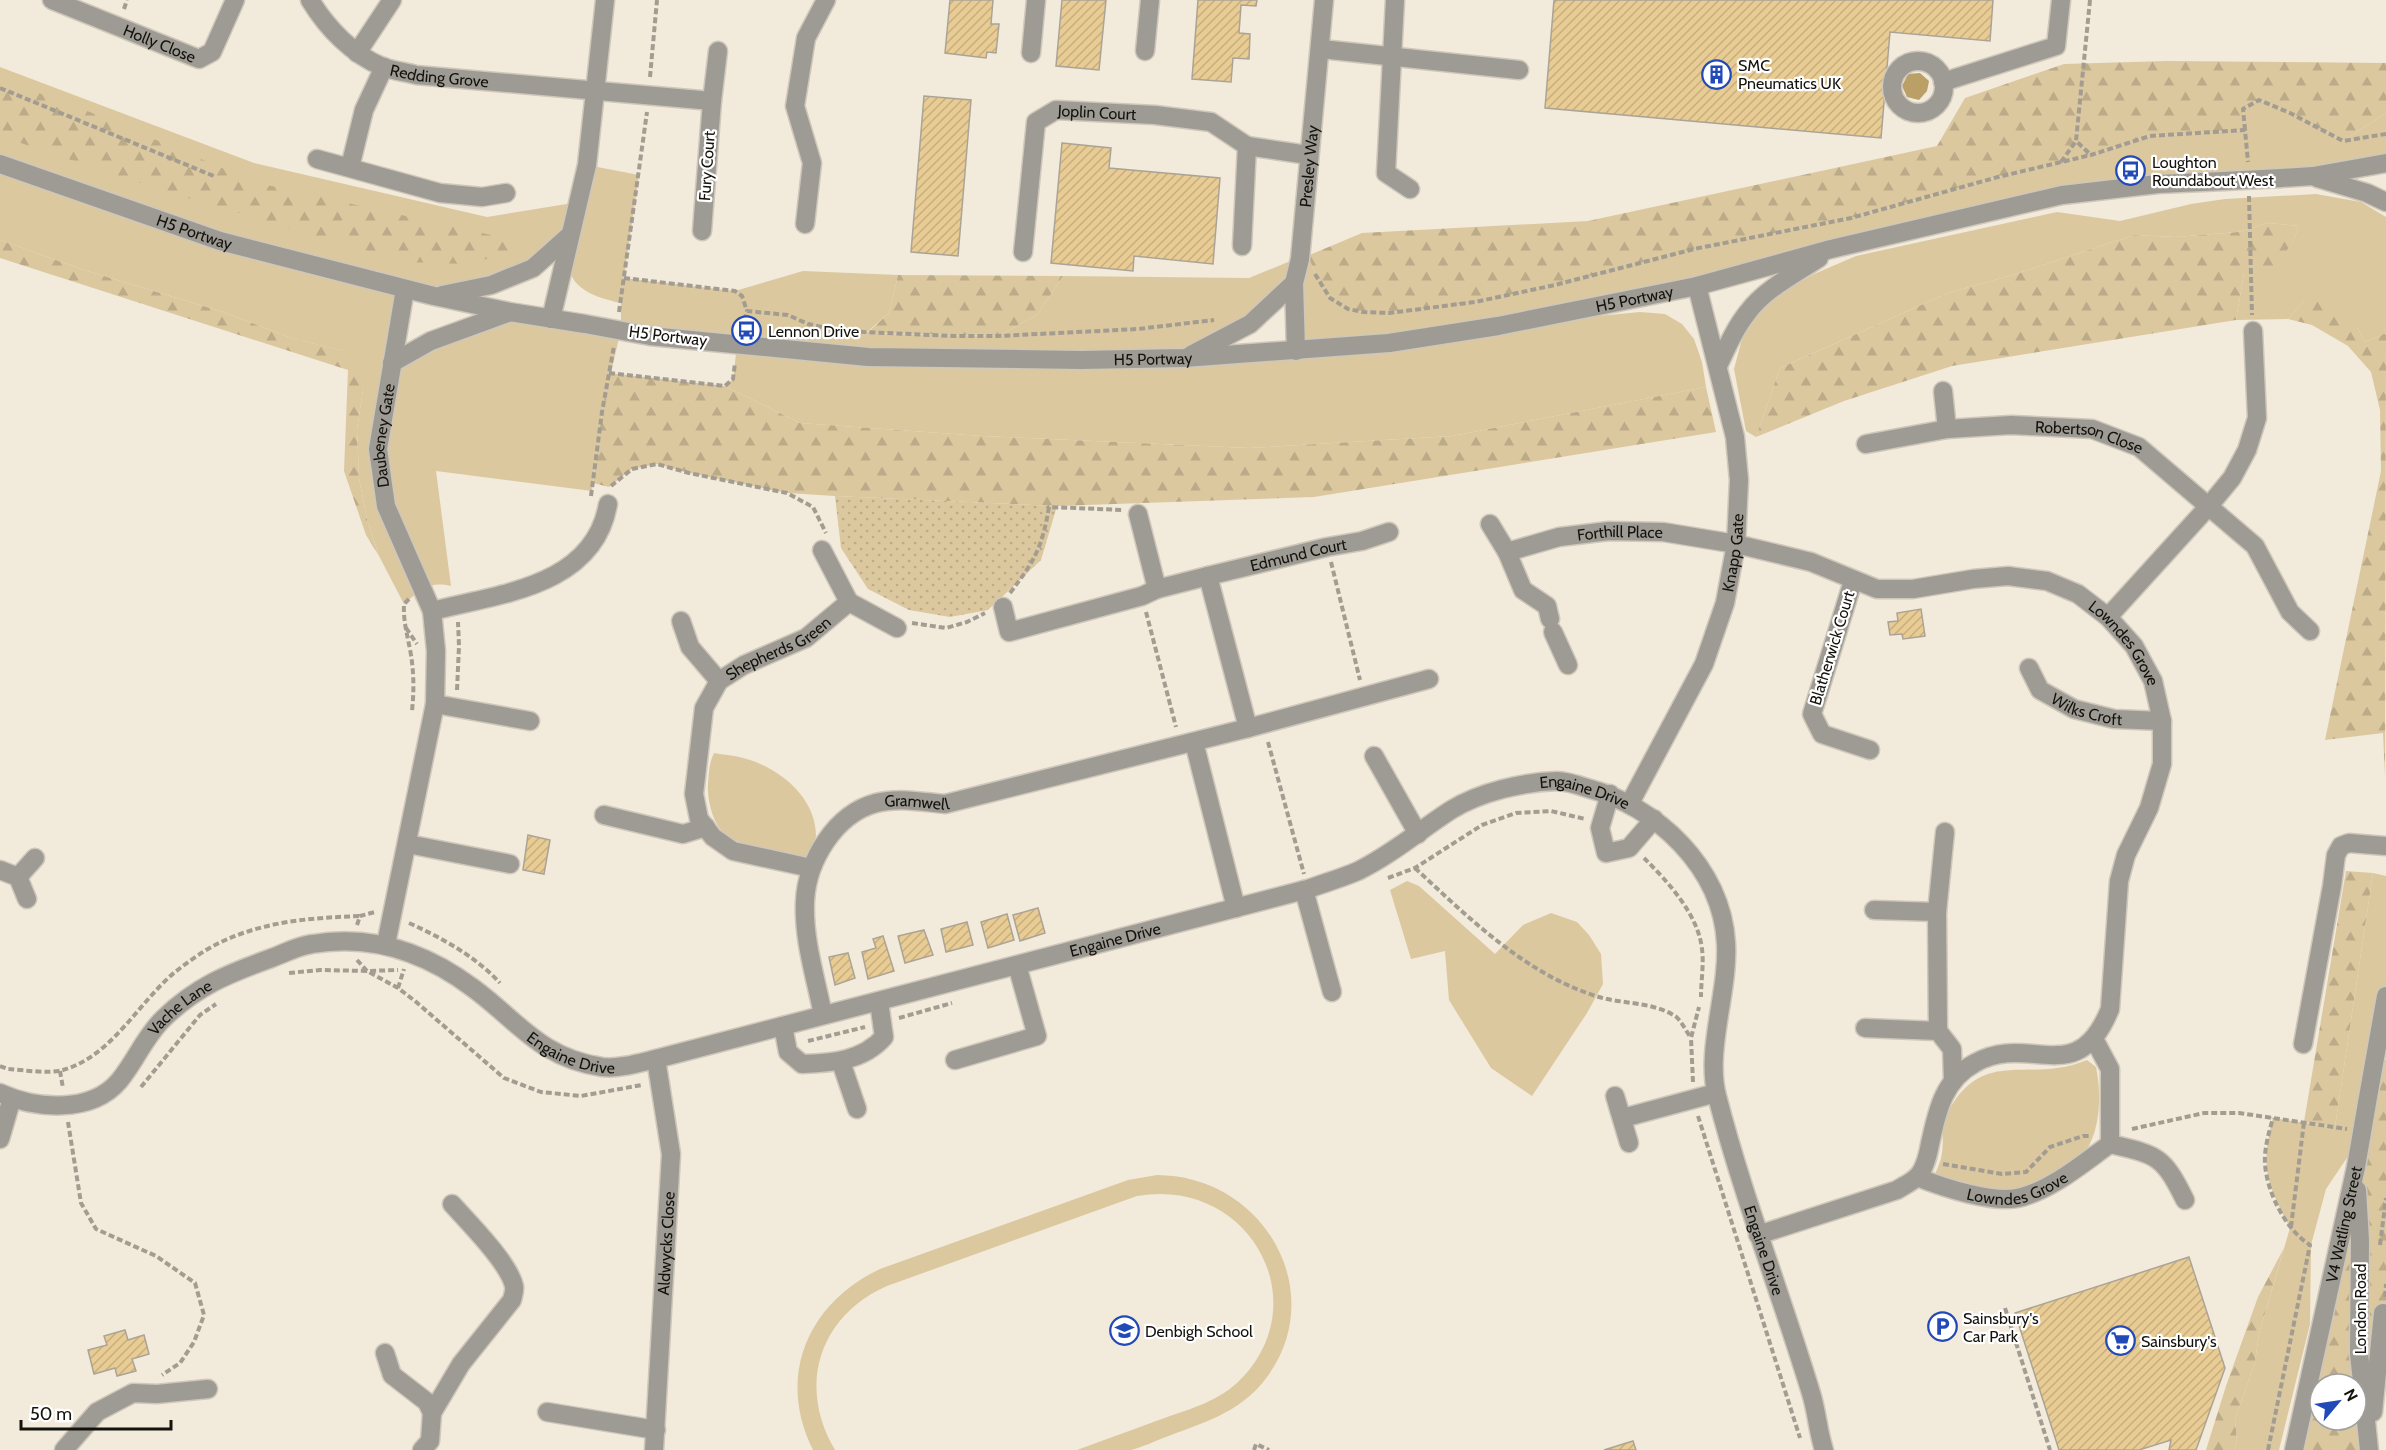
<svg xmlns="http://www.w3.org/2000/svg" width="2386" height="1450" viewBox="0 0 2386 1450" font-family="Cabin,sans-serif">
<defs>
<pattern id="forest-firs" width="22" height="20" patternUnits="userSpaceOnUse" patternTransform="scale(1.5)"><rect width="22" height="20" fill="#dcc89f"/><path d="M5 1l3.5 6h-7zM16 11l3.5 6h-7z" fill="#bcab88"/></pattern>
<pattern id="garden-dots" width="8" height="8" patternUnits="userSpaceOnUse" patternTransform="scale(1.5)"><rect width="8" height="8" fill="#dcc89f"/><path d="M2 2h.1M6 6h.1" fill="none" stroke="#bcab88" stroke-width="1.8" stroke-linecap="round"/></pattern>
<pattern id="building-hatch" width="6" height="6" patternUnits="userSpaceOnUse" patternTransform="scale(1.5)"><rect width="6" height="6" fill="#e8cc93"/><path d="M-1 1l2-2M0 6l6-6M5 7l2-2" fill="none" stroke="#c6ae7e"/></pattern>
</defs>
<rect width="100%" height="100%" fill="#f2eadb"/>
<!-- green -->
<g fill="#dcc89f" fill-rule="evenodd">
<path d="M0 67 254 163 487 217 579 202 587 165 639 175 624 278 735 291 803 271 898 275 889 313 867 332 884 334 998 336 1037 315 1063 276 1249 278 1293 260 1310 261C1322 290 1331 305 1363 312L1851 218 1998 177 2091 155 2150 136 2245 130 2243 109 2259 100 2290 113 2343 141 2386 113V163L2062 195 1506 325 1640 312 1665 314 1682 324 1694 339 1702 362 1706 387 1452 436 1249 448 982 436 800 423 725 386 733 379 737 345 622 325 602 412 592 491 436 471 451 586C428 581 421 590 404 604L379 556 367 519 359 478 357 429 363 390 344 351 294 339 223 312 84 270 0 240ZM570 236C560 281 580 294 621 303V325L510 312 392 363 406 289 491 285ZM1294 284 1296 351 1186 357Z"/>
<polygon points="2316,194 2361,202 2386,217 2386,333 2365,342 2357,327 2304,301 2288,319 2236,320 2244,273 2292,244 2299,226 2268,223 2238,232 2175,237 2134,235 2016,274 1948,293 1780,368 1756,437 1746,431 1734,369 1742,339 1752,318 1779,294 1814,274 1856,256 2057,212 2120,221 2191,204 2225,199"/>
<path d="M714 753C726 755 739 756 750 760 783 771 816 799 816 836 815 842 809 851 806 857 781 852 748 850 726 835 713 825 707 800 708 784 709 773 709 763 714 753Z"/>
<path d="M2373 873 2386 876V996L2365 1131 2326 1189 2311 1245 2310 1324 2279 1450H2234L2237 1440 2235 1420 2255 1362 2259 1334 2290 1228C2267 1183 2260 1169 2273 1118L2335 1127Z"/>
<polygon points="1407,881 1419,886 1495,954 1523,925 1551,913 1577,922 1589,935 1601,954 1603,984 1587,1013 1532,1096 1491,1068 1449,1000 1445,951 1411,959 1390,890"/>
<path d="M2087 1060 2096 1067C2102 1095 2101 1139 2078 1160 2068 1169 2050 1177 2037 1182 2025 1187 2011 1192 1997 1191 1976 1189 1954 1183 1933 1179 1936 1171 1941 1162 1942 1153 1944 1141 1941 1126 1946 1116 1982 1044 2028 1085 2087 1060Z"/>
<path d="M1157 1175C1272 1176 1337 1308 1254 1392 1229 1416 1197 1425 1166 1437 1155 1441 1143 1447 1131 1450 1115 1450 1094 1450 1077 1450 1104 1440 1132 1430 1159 1420 1186 1410 1215 1403 1237 1383 1320 1305 1250 1176 1137 1196L887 1286C819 1316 797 1386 835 1450H813C776 1376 808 1303 880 1269L1128 1180Z"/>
</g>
<!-- forest -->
<g fill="url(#forest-firs)" fill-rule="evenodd">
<polygon points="2166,61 2386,63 2386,113 2343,141 2290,113 2259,100 2243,109 2245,130 2150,136 2091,155 1998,177 1851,218 1694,249 1555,285 1475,302 1389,313 1363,312 1348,309 1330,298 1319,282 1310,261 1300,259 1362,233 1588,221 1937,146 1965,98 2064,64"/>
<polygon points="0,79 85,110 258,183 518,241 511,253 466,264 406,262 167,192 0,136"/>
<polygon points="2268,223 2299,226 2292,244 2269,271 2244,273 2236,320 1952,366 1844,401 1756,437 1780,368 1948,293 2016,274 2134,235 2175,237 2238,232"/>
<polygon points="0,240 84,270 223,312 294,339 345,351 358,364 363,390 357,429 359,478 367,519 379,556 366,535 344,471 348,370 0,258"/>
<polygon points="898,275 1063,276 1037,315 998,336 867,333 889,313"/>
<polygon points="2304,301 2337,303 2357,327 2365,342 2386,333 2385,776 2383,733 2325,740 2381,471 2380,410 2371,372 2348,346 2312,325 2288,319"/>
<polygon points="609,373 725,386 800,423 982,436 1249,448 1452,436 1706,387 1716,432 1314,497 1057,506 835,496 787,493 689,473 657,464 632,469 609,487 593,483 602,412"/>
<polygon points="2346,871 2373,873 2335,1127 2304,1122"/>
<path d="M2374 1059 2386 1060V1329L2370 1450H2294ZM2320 1384H2356V1420H2320Z"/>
<polygon points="2284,1248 2259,1334 2255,1362 2235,1420 2237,1440 2234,1450 2206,1450 2226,1386 2258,1297"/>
</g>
<!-- garden -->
<polygon fill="url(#garden-dots)" points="835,496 1057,506 1041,560 988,610 950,617 909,610 868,589 841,548"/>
<!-- water -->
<polygon fill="#ba9f67" points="1920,73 1929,81 1927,91 1919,100 1907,97 1902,86 1908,74"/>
<!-- building -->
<g fill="url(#building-hatch)" stroke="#aba496" stroke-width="1.5">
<polygon points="950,0 993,0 991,24 999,24 996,53 987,52 986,58 945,53"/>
<polygon points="1062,0 1106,0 1099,70 1056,66"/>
<polygon points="1198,0 1257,0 1256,6 1241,5 1239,33 1250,34 1249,59 1233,58 1231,82 1192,79"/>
<polygon points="1554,0 1993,0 1990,41 1890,32 1881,138 1545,108"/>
<polygon points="924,96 971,100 958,256 911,252"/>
<polygon points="1062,143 1111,148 1109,168 1220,178 1213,264 1134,256 1133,271 1051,263"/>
<polygon points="1921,609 1925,636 1903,639 1902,634 1890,635 1888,622 1898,621 1897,613"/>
<polygon points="528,835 550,840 544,874 523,870"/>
<polygon points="1038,908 1045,933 1020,941 1013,915"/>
<polygon points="1007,914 1014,940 988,948 981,922"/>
<polygon points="967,922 973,945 946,952 941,929"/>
<polygon points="924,930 933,955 905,963 898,936"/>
<polygon points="883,936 894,971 868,979 862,952 876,948 873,939"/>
<polygon points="848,953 855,978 835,985 829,957"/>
<polygon points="2189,1257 2225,1368 2196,1450 2169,1450 2171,1440 2139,1450 2059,1450 2015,1313"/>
<polygon points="125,1330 128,1340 144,1335 149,1354 132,1359 136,1371 117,1376 115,1368 94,1374 88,1350 107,1345 104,1336"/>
<polygon points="1633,1441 1636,1450 1604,1450"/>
</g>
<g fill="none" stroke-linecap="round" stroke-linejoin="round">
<defs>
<g id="minor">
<path id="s1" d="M52 0 199 59 212 52 235 0"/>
<path id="s2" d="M310 0C327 28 353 55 383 67 394 71 406 72 416 75L712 101 702 231"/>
<polyline points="1395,0 1386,173 1410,189"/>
<polyline points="1321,49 1519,70"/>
<polyline points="1145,51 1150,0"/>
<polyline points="357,53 392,0"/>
<polyline points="1031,53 1036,0"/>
<circle cx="1918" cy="87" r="26"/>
<polyline points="1943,82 2056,46 2061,0"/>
<polyline points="712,101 718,51"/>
<polyline points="317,159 440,193 482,197 506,193"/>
<path id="s3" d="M0 164 220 241 434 296 510 312 585 324"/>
<polyline points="350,167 364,110 384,67"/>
<polyline points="2281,178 2313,176 2386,163"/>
<polyline points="2317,178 2367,193 2386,202"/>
<polyline points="805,224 812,163 795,106 806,38 826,0"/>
<polyline points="1242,246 1247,146 1308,155"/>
<path id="s4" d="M1023 252 1036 122 1056 110 1155 115 1211 122 1247 146"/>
<polyline points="442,295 491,285 533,268 570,235"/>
<polyline points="551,319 587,165 605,0"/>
<path id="s5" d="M650 336 868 357 1081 360 1184 358 1389 343 1498 326 1697 286 1831 249 2062 195 2158 184 2224 181"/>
<path id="s6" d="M1296 351 1294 283 1300 259 1324 0"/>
<polyline points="1191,355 1250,324 1294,283"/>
<polyline points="392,363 431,341 508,313"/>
<path d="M1718 366C1727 347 1735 328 1748 312 1765 289 1795 274 1819 258"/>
<polyline points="1943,391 1947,429"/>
<path id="s7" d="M1866 444 1947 429 2011 425 2092 429 2139 447 2255 546 2290 612 2310 631"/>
<polyline points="1138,514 1157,589 1208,576"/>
<path id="s8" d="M1490 524 1507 552 1559 537 1609 531 1663 532 1736 544 1811 562 1877 589H1913L1973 579 2008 576 2047 581 2078 594 2108 617 2134 646 2153 681 2162 721V764L2149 808 2126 855 2119 881 2110 1009C2077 1091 2030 1032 1975 1063 1943 1080 1937 1112 1930 1144 1928 1155 1925 1169 1917 1177 1912 1182 1903 1186 1897 1190L1758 1235"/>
<polyline points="822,550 849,602"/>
<polyline points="1507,552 1523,590 1547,606 1550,619"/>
<polyline points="1853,581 1812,714 1822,734 1870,750"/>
<polyline points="1003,607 1009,632 1142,596 1157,589"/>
<path d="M432 611C498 594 594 587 608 504"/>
<polyline points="2108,617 2208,507 2232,478 2247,450 2257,418 2253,331"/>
<polyline points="681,621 690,647 719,681"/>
<polyline points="1553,632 1568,665"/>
<path id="s9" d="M2029 668 2040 690 2074 709 2114 719 2162 721"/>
<polyline points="435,704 530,721"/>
<path id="s10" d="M1248 728 1208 576 1327 547 1362 541 1389 532"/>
<polyline points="1194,742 1236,908"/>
<polyline points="1374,756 1418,834"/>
<polyline points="1610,794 1600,828 1606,853 1629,848 1654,819"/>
<path id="s11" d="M1630 803 1704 664 1725 603 1736 544 1739 480 1735 437 1697 286"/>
<polyline points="604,815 683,834 706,827"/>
<polyline points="408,844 510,864"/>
<path id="s12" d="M811 868 733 851 713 837 699 819 694 794 704 708 719 681 744 665 806 638 849 602 897 628"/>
<polyline points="0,870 18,877 27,899"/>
<polyline points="18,877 35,858"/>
<polyline points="1304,890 1332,992"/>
<polyline points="1874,910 1937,912 1938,1031"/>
<polyline points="1937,912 1945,832"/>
<path id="s13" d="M386 944 435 704 436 651 432 611 386 506 378 449 405 289"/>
<path id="s14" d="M823 1015C816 979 803 939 805 901 807 861 835 814 876 803 899 797 922 802 945 804L1248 728 1429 679"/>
<path d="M783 1026 788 1052 802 1064C832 1063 863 1061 884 1037L879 1002"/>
<polyline points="1865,1028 1938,1031 1952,1049 1953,1080"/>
<polyline points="2094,1039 2110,1069 2110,1144"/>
<polyline points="2303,1044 2332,886 2336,855 2341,846 2349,843 2386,846"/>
<polyline points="955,1060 1037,1036 1017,965"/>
<polyline points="841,1062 857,1109"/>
<path id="s15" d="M0 1093C35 1109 91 1114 119 1081 135 1062 145 1036 164 1018 196 987 227 974 269 959 283 954 297 946 312 944 371 934 425 952 473 988 518 1021 540 1058 602 1067 619 1069 639 1063 656 1059L1308 889C1324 883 1342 878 1358 871 1391 855 1420 830 1451 810 1480 792 1523 782 1557 781 1566 781 1578 785 1587 788 1657 806 1722 868 1726 943 1729 991 1705 1050 1717 1096 1743 1197 1781 1294 1811 1393 1817 1412 1818 1432 1824 1450"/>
<polyline points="1615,1096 1629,1143"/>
<polyline points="2367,1103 2386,996"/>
<polyline points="1623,1118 1716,1093"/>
<polyline points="0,1139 12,1098"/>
<path id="s16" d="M1917 1177C1942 1187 1995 1205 2022 1197 2054 1188 2083 1163 2110 1144 2157 1155 2163 1155 2185 1200"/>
<polyline points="2357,1190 2360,1241 2359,1353 2369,1450"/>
<polyline points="385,1353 392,1375 427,1402 432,1413 430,1441 422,1450"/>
<polyline points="547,1412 656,1430"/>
<polyline points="2373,1412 2383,1313"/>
<path d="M432 1413 461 1364 512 1300C513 1295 515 1291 514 1286 509 1263 469 1223 452 1204"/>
<polyline points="64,1450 97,1412 133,1393 157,1394 208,1389"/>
<path id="s17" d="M654 1450 671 1154 656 1059"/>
<path id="s18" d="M2294 1450 2356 1167"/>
</g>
</defs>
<!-- minor casing -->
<use href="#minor" stroke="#cec7ba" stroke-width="21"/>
<!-- path -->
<g stroke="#a39d91" stroke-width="4" stroke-dasharray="6 3" stroke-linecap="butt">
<polyline points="2090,0 2076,141 2091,155"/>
<polyline points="124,9 127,0"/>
<polyline points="650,77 657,0"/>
<polyline points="0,88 216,177"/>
<polyline points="2245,130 2243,109 2259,100 2290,113 2343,141 2386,134"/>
<polyline points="2061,162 2076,141"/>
<polyline points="2249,196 2252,315"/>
<polyline points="1315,274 1330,298 1348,309 1363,312 1389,313 1475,302 1555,285 1694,249 1851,218 1998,177 2091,155 2150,136 2245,130 2248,162"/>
<polyline points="624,278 735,291 742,296 747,311"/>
<polyline points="619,312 647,112"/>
<polyline points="742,329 747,311 788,315 808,324 841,331 954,336 998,336 1138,329 1214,320"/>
<polyline points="609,373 725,386 733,379 735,363"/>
<polyline points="611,486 632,469 657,464 689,473 787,493 813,507 826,533"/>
<polyline points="591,496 602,412 614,346"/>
<polyline points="1331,562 1360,680"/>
<path d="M1010 593C1035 560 1042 548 1049 507L1122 510"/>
<path d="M409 599 404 604C403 622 408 637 411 655 414 674 414 692 412 711"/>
<polyline points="1146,612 1176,727"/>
<polyline points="912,623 946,628 967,622 985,613"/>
<polyline points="406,628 417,644"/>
<polyline points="457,690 459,646 458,622"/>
<polyline points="1268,742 1304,874"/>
<path d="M1644 858C1668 882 1698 914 1702 949 1704 964 1701 981 1701 997"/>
<path d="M1415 868C1469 918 1526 975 1599 997 1623 1004 1653 1002 1675 1016 1681 1020 1686 1031 1691 1038"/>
<polyline points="1388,878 1415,868 1482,825 1516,813 1551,811 1585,819"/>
<path d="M409 923C442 938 475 956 500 983"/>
<polyline points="357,925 360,916 375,912"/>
<polyline points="357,960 367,971 398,970"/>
<polyline points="289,973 320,970 367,971 398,988 415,1001 504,1078 541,1092 581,1096 642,1085"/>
<polyline points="398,988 404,969"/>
<polyline points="899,1018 952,1003"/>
<polyline points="808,1041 865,1027"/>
<path d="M0 1066 8 1069C24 1070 47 1074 63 1070 112 1056 138 1003 175 972 188 962 203 951 217 944 263 921 310 918 360 916"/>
<polyline points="60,1071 63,1088"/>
<polyline points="1693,1082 1691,1038 1699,1007"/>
<polyline points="141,1087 200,1015 216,1004"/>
<polyline points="1698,1116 1800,1438"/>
<polyline points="68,1122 81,1203 96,1229 156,1256 195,1283 204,1315 194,1342 180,1363 162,1375"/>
<polyline points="2132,1129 2204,1113 2239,1113 2347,1129"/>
<polyline points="1943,1164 2002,1174 2026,1172 2050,1147 2083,1136 2090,1136"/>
<polyline points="2291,1227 2304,1122"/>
<polyline points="2380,1245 2386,1198"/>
<polyline points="2385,1297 2386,1284"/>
<polyline points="2005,1308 2050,1450"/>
<polyline points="1254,1450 1256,1444 1269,1450"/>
<path d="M2268 1450 2310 1245C2286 1230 2267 1193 2265 1164 2264 1149 2269 1132 2273 1118"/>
</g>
<!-- minor -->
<use href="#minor" stroke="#9e9b95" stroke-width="18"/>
<defs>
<g id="minor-bridge">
<polyline points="2224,181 2281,178"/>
<polyline points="585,324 650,336"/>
<polyline points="2356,1167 2367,1103"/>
</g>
</defs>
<!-- minor-bridge casing -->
<use href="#minor-bridge" stroke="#cec7ba" stroke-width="21" stroke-linecap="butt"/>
<!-- minor-bridge -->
<use href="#minor-bridge" stroke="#9e9b95" stroke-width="18"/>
</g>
<!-- icons -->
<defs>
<symbol id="building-ring" viewBox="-11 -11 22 22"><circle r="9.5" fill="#fff" stroke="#214ab8" stroke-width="1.5"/><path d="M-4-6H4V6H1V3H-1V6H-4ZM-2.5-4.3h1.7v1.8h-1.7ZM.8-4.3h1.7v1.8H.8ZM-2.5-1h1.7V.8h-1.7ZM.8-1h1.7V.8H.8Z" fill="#214ab8"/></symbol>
<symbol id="bus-ring" viewBox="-11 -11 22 22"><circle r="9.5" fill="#fff" stroke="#214ab8" stroke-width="1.5"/><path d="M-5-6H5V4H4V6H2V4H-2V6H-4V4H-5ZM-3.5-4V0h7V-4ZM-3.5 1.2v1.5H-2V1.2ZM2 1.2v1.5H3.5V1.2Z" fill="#214ab8"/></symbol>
<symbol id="parking-ring" viewBox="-11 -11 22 22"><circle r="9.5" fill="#fff" stroke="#214ab8" stroke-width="1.5"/><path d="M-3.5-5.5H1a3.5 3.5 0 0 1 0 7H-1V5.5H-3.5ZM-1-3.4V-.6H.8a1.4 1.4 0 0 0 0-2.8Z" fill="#214ab8"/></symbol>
<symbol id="school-ring" viewBox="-11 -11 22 22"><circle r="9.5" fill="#fff" stroke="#214ab8" stroke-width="1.5"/><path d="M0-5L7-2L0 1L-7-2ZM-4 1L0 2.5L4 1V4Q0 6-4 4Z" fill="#214ab8"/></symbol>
<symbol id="supermarket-ring" viewBox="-11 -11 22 22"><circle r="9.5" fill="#fff" stroke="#214ab8" stroke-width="1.5"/><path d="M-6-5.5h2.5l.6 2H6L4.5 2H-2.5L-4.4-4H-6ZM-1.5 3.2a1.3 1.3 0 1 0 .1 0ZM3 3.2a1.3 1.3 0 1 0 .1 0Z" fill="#214ab8"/></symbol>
</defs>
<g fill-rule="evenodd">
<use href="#building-ring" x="1700" y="58" width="33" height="33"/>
<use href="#bus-ring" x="2114" y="154" width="33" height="33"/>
<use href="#bus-ring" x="730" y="314" width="33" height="33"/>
<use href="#parking-ring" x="1926" y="1310" width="33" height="33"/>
<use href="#school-ring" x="1108" y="1314" width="33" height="33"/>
<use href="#supermarket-ring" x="2104" y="1324" width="33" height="33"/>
</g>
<g text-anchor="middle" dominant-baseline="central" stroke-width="4.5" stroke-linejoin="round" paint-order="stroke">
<!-- street labels -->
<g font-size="16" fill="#14120c" stroke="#fff">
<text stroke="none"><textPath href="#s1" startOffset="116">Holly Close</textPath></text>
<text stroke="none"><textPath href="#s2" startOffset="158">Redding Grove</textPath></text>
<text stroke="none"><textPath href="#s4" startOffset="195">Joplin Court</textPath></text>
<text transform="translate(707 166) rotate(-86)">Fury Court</text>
<text stroke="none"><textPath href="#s6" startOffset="186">Presley Way</textPath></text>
<text stroke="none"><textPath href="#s3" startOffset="206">H5 Portway</textPath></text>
<text stroke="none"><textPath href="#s5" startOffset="990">H5 Portway</textPath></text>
<text transform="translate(668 336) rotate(7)">H5 Portway</text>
<text stroke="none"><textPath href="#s5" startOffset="504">H5 Portway</textPath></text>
<text stroke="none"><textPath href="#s13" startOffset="524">Daubeney Gate</textPath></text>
<text stroke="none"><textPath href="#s7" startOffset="226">Robertson Close</textPath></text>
<text stroke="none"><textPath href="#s8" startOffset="148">Forthill Place</textPath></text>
<text stroke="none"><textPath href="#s11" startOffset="273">Knapp Gate</textPath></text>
<text stroke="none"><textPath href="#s10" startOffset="250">Edmund Court</textPath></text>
<text stroke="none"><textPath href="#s8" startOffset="687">Lowndes Grove</textPath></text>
<text stroke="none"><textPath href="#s12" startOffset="338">Shepherds Green</textPath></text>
<text transform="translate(1832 648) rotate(-73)">Blatherwick Court</text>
<text stroke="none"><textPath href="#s9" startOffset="76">Wilks Croft</textPath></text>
<text stroke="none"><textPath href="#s15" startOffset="1731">Engaine Drive</textPath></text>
<text stroke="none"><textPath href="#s14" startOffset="285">Gramwell</textPath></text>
<text stroke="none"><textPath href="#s15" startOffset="1227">Engaine Drive</textPath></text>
<text stroke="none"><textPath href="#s15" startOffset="224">Vache Lane</textPath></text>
<text stroke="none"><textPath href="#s15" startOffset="664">Engaine Drive</textPath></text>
<text stroke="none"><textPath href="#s16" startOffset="105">Lowndes Grove</textPath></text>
<text stroke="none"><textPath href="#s18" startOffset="231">V4 Watling Street</textPath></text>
<text stroke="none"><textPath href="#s17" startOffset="207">Aldwycks Close</textPath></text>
<text stroke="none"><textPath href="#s15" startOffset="2270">Engaine Drive</textPath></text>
<text transform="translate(2360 1309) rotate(-90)">London Road</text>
</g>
<!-- poi labels -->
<g font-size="16" fill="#14120c" stroke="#fff" text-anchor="start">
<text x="1738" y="65">SMC<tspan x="1738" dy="18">Pneumatics UK</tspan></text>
<text x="2152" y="162">Loughton<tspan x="2152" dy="18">Roundabout West</tspan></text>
<text x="768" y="331">Lennon Drive</text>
<text x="1963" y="1318">Sainsbury's<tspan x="1963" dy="18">Car Park</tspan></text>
<text x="1145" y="1331">Denbigh School</text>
<text x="2141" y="1341">Sainsbury's</text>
</g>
</g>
<!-- north arrow -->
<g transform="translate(2338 1402) rotate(61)"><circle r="28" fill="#ffffff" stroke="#a1a09e" stroke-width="1.5"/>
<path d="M0-4.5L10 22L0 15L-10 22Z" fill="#214ab8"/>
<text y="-9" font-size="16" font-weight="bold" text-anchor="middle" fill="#14120c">N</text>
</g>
<!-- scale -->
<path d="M21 1420v9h150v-9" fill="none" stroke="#14120c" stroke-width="3"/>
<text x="30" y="1420" font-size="18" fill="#14120c" stroke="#ffffff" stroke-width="4.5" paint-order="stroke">50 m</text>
</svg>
